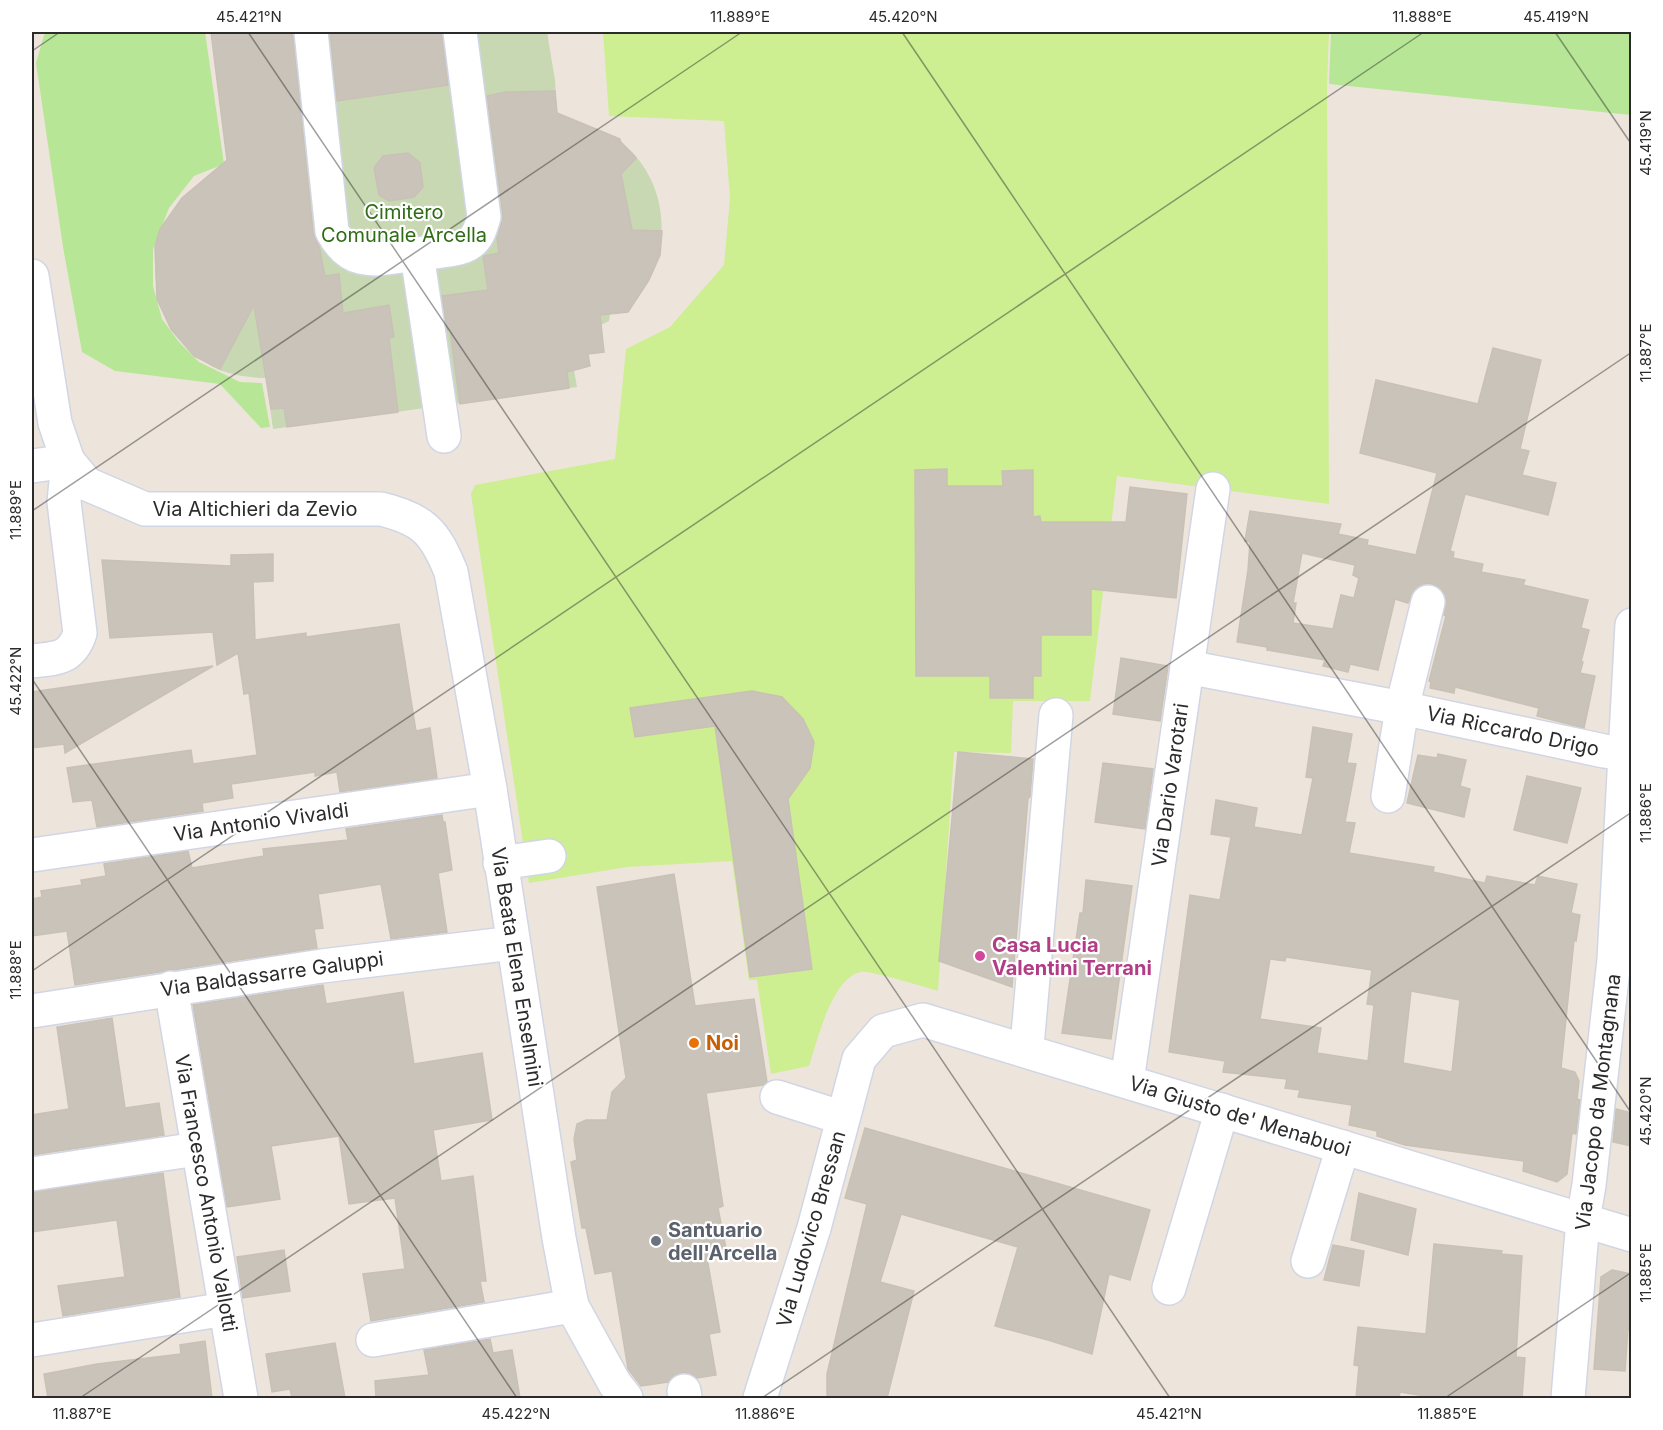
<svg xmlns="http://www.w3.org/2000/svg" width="1663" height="1430" viewBox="0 0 1663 1430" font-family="Inter,sans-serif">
<rect width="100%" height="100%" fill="#ede5dc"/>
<!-- green -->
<g fill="#b7e796">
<polygon points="45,32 205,32 224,164 194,176 169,208 153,249 153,286 162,319 179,342 199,362 240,382 262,383 270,427 261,428 220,384 115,371 82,352 63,247 36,63"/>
<polygon points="1331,32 1631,32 1631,115 1329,84"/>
</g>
<!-- cemetery -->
<path fill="#c7d8b2" d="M211 32H547L555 80 557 119C573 121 587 124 602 131 650 152 673 211 656 260 652 272 648 288 637 297 630 304 618 308 610 314L609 321 595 328 574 370 577 387 273 429 266 378C247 378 214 373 201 358 193 349 187 337 181 327 174 317 159 299 157 288 147 234 180 188 228 167Z"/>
<!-- pitch -->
<path fill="#cdee91" d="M603 32H1329L1327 85 1329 504 1117 476 1090 701H1013L1011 753 954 752 938 991C924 987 870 970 861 972 832 977 817 1042 809 1066L771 1074 757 980H749L732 861 627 867 529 883 471 494 475 485 615 459 626 349 670 327 724 265 730 198 724 121 609 116Z"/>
<!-- building -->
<g fill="#c9c3ba" stroke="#c9c1b5" stroke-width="1.5" fill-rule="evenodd">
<polygon points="211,32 293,32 313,233 319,246 325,276 339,274 343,313 389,305 394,337 389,338 398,412 287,427 284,408 271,409 254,305 220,369 194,356 171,329 157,299 155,246 160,229 182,198 227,160"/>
<polygon points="330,32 442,32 448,85 337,101"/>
<polygon points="555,91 557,113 620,139 620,141 636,158 621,174 632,230 662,231 660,255 649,280 628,312 600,315 604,352 588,354 590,366 567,372 569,388 460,404 450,330 447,330 442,296 488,290 483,256 499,253 497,238 503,215 487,96 505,92"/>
<polygon points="408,153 420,163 423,187 414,197 389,201 379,195 374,168 383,156"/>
<path d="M1493 348 1541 360 1520 449 1529 451 1522 475 1556 483 1548 515 1465 494 1450 551 1454 552 1453 558 1483 564 1481 572 1525 580 1523 585 1588 600 1581 628 1589 630 1581 662H1583L1580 673 1595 676 1584 728 1537 716 1539 708 1455 687 1454 693 1430 688 1431 682 1429 681 1446 616 1444 615 1446 596 1440 588 1432 584H1423L1415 589 1408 603 1395 599 1378 670 1350 664 1348 672 1323 666 1325 660 1267 650V647L1237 642 1248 570 1250 542 1245 541 1250 511 1341 524 1338 534 1368 540 1367 545 1416 555 1437 473 1360 453 1376 380 1478 404ZM1302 553 1355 565 1353 575 1359 578 1354 598 1341 595 1333 629 1293 623 1296 603H1293Z"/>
<polygon points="947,469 947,486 1003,486 1002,471 1033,470 1033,517 1040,516 1041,522 1126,522 1130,487 1187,494 1176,598 1091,589 1091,635 1041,635 1041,676 1033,676 1033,698 990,698 990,676 916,676 915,470"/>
<polygon points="273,554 273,581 253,582 255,640 306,633 306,637 399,624 416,731 430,728 437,778 340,792 337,772 315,776 315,772 231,784 233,798 202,803 203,811 97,827 92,800 73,802 67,768 191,750 193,764 257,755 249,693 244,694 238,653 217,665 213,632 110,638 102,560 231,566 231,555"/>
<polygon points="1121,658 1168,666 1160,721 1113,714"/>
<polygon points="213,666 65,753 64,744 32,748 32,692"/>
<polygon points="752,691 782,697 803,719 814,742 810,768 788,799 812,969 750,977 715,726 635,737 630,708"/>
<path d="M1313 727 1352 734 1347 763 1356 764 1345 822 1355 823 1349 853 1434 867 1433 872 1485 883 1487 876 1535 885 1538 876 1577 884 1571 913 1580 915 1576 941 1574 940 1561 1068 1575 1072 1579 1081 1577 1099 1580 1100 1576 1134 1572 1133 1567 1174 1557 1182 1523 1171 1524 1161 1405 1145 1377 1136V1131L1349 1125 1352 1105 1298 1097 1300 1090 1285 1088 1287 1079 1223 1072 1225 1061 1169 1052 1190 895 1220 900 1231 837 1211 834 1216 800 1257 808 1254 827 1302 835 1313 778 1306 777ZM1286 957 1372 970 1367 1004 1374 1005 1368 1061 1317 1053 1321 1028 1260 1019 1270 959 1285 961ZM1411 991 1460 1000 1452 1072 1403 1063Z"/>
<polygon points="958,752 1033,759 1030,797 1028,798 1012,987 939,961"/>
<polygon points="1438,754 1466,760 1460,786 1470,789 1464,817 1407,803 1418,755 1437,758"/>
<polygon points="1103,763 1153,769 1145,829 1095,822"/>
<polygon points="1527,776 1581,788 1567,843 1514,830"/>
<polygon points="442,815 443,822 445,822 452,870 438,873 447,932 391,939 381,884 318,894 323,928 314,929 317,948 75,985 67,931 32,936 32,899 42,897 41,891 82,885 81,880 106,876 104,864 188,851 192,868 264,856 263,849 348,840 346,829"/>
<polygon points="674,874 695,1006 754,999 767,1082 763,1085 706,1093 723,1206 718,1208 727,1254 707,1258 720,1332 709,1334 716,1375 697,1378 690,1373 681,1373 673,1376 668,1382 641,1386 628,1369 612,1271 595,1274 586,1228 582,1228 571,1162 577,1160 574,1139 577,1124 586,1120 607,1120 612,1092 626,1078 597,887"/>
<polygon points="1086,880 1132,886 1111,1039 1062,1033 1080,913 1083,913"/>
<polygon points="323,985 326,1004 403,992 414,1064 482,1053 492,1120 433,1130 441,1181 473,1176 486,1281 480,1281 484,1302 371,1321 363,1274 405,1269 395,1198 349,1204 339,1136 271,1146 280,1199 227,1207 193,1005"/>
<polygon points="112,1018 125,1108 159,1103 164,1135 32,1155 32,1115 69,1109 57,1027"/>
<polygon points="1616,1109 1632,1113 1632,1146 1613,1142"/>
<polygon points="865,1128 1150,1210 1130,1280 1109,1274 1092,1354 1048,1340 995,1326 1018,1247 901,1214 880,1282 914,1291 887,1398 827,1398 827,1374 867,1204 845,1198"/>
<polygon points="163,1173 180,1297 63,1316 58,1286 125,1277 117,1220 32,1232 32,1192"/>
<polygon points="1359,1193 1416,1209 1408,1255 1351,1240"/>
<polygon points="1434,1244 1502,1251 1501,1254 1522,1256 1516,1357 1525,1358 1522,1398 1437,1398 1400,1392 1399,1398 1356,1398 1359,1366 1354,1365 1358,1327 1426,1334"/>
<polygon points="1333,1245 1364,1251 1359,1286 1324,1280"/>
<polygon points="284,1250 290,1291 243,1298 237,1257"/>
<polygon points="1612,1270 1632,1274 1632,1329 1628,1329 1625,1371 1594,1369 1601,1277"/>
<polygon points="490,1339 493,1353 512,1350 520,1398 376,1398 375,1381 429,1375 424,1350"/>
<polygon points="205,1341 212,1398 48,1398 44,1374 97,1364 181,1354 180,1345"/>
<polygon points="335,1343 345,1398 292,1398 290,1389 272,1392 266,1354"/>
</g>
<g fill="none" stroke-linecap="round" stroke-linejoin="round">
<defs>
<g id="minor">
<path d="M311 32 332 231C352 270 380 258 417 254L444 436"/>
<path d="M417 254C430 252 460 251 470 243 479 237 481 226 484 217L460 32"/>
<path d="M32 276 55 423 68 461 87 484 145 509H381C423 519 435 532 451 572L490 789 559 1238 572 1306 615 1384 626 1398"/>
<polyline points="32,466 68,461"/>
<path d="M32 661C56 658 71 660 80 633L64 502 68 461"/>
<polyline points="1187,667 1402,708 1604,751 1624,754"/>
<polyline points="1388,796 1402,708 1428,602"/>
<polyline points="32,855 490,789"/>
<polyline points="500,863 549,856"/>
<polyline points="171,988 241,1398"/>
<polyline points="32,1011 322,966 513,943"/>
<polyline points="1025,1050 1028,1035 1056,715"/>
<polyline points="1127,1081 1213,489"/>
<polyline points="777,1097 843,1118"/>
<polyline points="32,1174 197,1149"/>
<polyline points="1308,1261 1343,1147"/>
<polyline points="1169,1288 1222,1110"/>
<polyline points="32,1340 226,1309"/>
<polyline points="373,1340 572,1306"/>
<polyline points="684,1391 685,1398"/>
<polyline points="760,1398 814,1228 859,1059 883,1031 923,1020 1632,1235"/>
<polyline points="1568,1398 1583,1220 1589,1185 1614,960 1632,625"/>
</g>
</defs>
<!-- minor casing -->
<use href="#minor" stroke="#d1d6e4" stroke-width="36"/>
<!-- minor -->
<use href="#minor" stroke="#fff" stroke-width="33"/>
</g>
<!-- ticks -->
<path fill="none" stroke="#2b2b2b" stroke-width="1.5" stroke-opacity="0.45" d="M248 32 1170 1398M902 32 1632 1114M1555 32 1632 145M32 51 60 32M32 511 742 32M32 679 517 1398M32 971 1424 32M80 1398 1632 352M762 1398 1632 812M1445 1398 1632 1272"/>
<!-- markers -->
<circle fill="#d1479c" stroke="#fff" stroke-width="2" cx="980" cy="956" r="6"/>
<circle fill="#e8710a" stroke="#fff" stroke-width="2" cx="694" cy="1043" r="6"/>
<circle fill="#6b7280" stroke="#fff" stroke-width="2" cx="656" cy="1241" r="6"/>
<g text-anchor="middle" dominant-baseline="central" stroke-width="4.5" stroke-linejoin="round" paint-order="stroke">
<!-- park labels -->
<g font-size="20" fill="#2e6c16" stroke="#fff">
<text x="404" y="212">Cimitero<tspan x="404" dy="23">Comunale Arcella</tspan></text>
</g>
<!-- street labels -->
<g font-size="20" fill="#2b2b2b" stroke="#fff">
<text x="255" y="509">Via Altichieri da Zevio</text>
<text transform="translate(1513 731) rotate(12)">Via Riccardo Drigo</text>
<text transform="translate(1170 785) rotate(-82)">Via Dario Varotari</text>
<text transform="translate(261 822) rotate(-8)">Via Antonio Vivaldi</text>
<text transform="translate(517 967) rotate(81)">Via Beata Elena Enselmini</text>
<text transform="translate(272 974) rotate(-8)">Via Baldassarre Galuppi</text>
<text transform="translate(1598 1102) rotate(-83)">Via Jacopo da Montagnana</text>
<text transform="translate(1240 1116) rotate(17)">Via Giusto de' Menabuoi</text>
<text transform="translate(206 1193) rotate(80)">Via Francesco Antonio Vallotti</text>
<text transform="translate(811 1229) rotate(-74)">Via Ludovico Bressan</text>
</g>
<!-- hotel labels -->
<g font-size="20" font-weight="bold" fill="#b23c85" stroke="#fff" text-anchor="start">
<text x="992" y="945">Casa Lucia<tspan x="992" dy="23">Valentini Terrani</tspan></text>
</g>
<!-- food labels -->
<g font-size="20" font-weight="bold" fill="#c56008" stroke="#fff" text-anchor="start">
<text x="706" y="1043">Noi</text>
</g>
<!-- worship labels -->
<g font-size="20" font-weight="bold" fill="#5b616d" stroke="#fff" text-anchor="start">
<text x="668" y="1230">Santuario<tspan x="668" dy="23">dell'Arcella</tspan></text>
</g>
</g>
<!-- border -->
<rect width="1663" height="1430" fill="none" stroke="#ffffff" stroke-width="66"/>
<rect x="33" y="33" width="1597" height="1364" fill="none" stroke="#2b2b2b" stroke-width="2"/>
<g font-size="15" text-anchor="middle" fill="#2b2b2b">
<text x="249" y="22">45.421°N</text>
<text x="740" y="22">11.889°E</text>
<text x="903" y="22">45.420°N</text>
<text x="1422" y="22">11.888°E</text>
<text x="1556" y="22">45.419°N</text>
<text transform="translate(1646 143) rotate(-90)" y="5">45.419°N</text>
<text transform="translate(1646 353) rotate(-90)" y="5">11.887°E</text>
<text transform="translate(16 510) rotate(-90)" y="5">11.889°E</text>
<text transform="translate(16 681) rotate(-90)" y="5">45.422°N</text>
<text transform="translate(1646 813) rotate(-90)" y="5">11.886°E</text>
<text transform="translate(16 970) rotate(-90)" y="5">11.888°E</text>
<text transform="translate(1646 1111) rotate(-90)" y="5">45.420°N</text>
<text transform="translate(1646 1273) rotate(-90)" y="5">11.885°E</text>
<text x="82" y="1419">11.887°E</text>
<text x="516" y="1419">45.422°N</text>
<text x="765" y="1419">11.886°E</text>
<text x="1169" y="1419">45.421°N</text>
<text x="1447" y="1419">11.885°E</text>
</g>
</svg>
